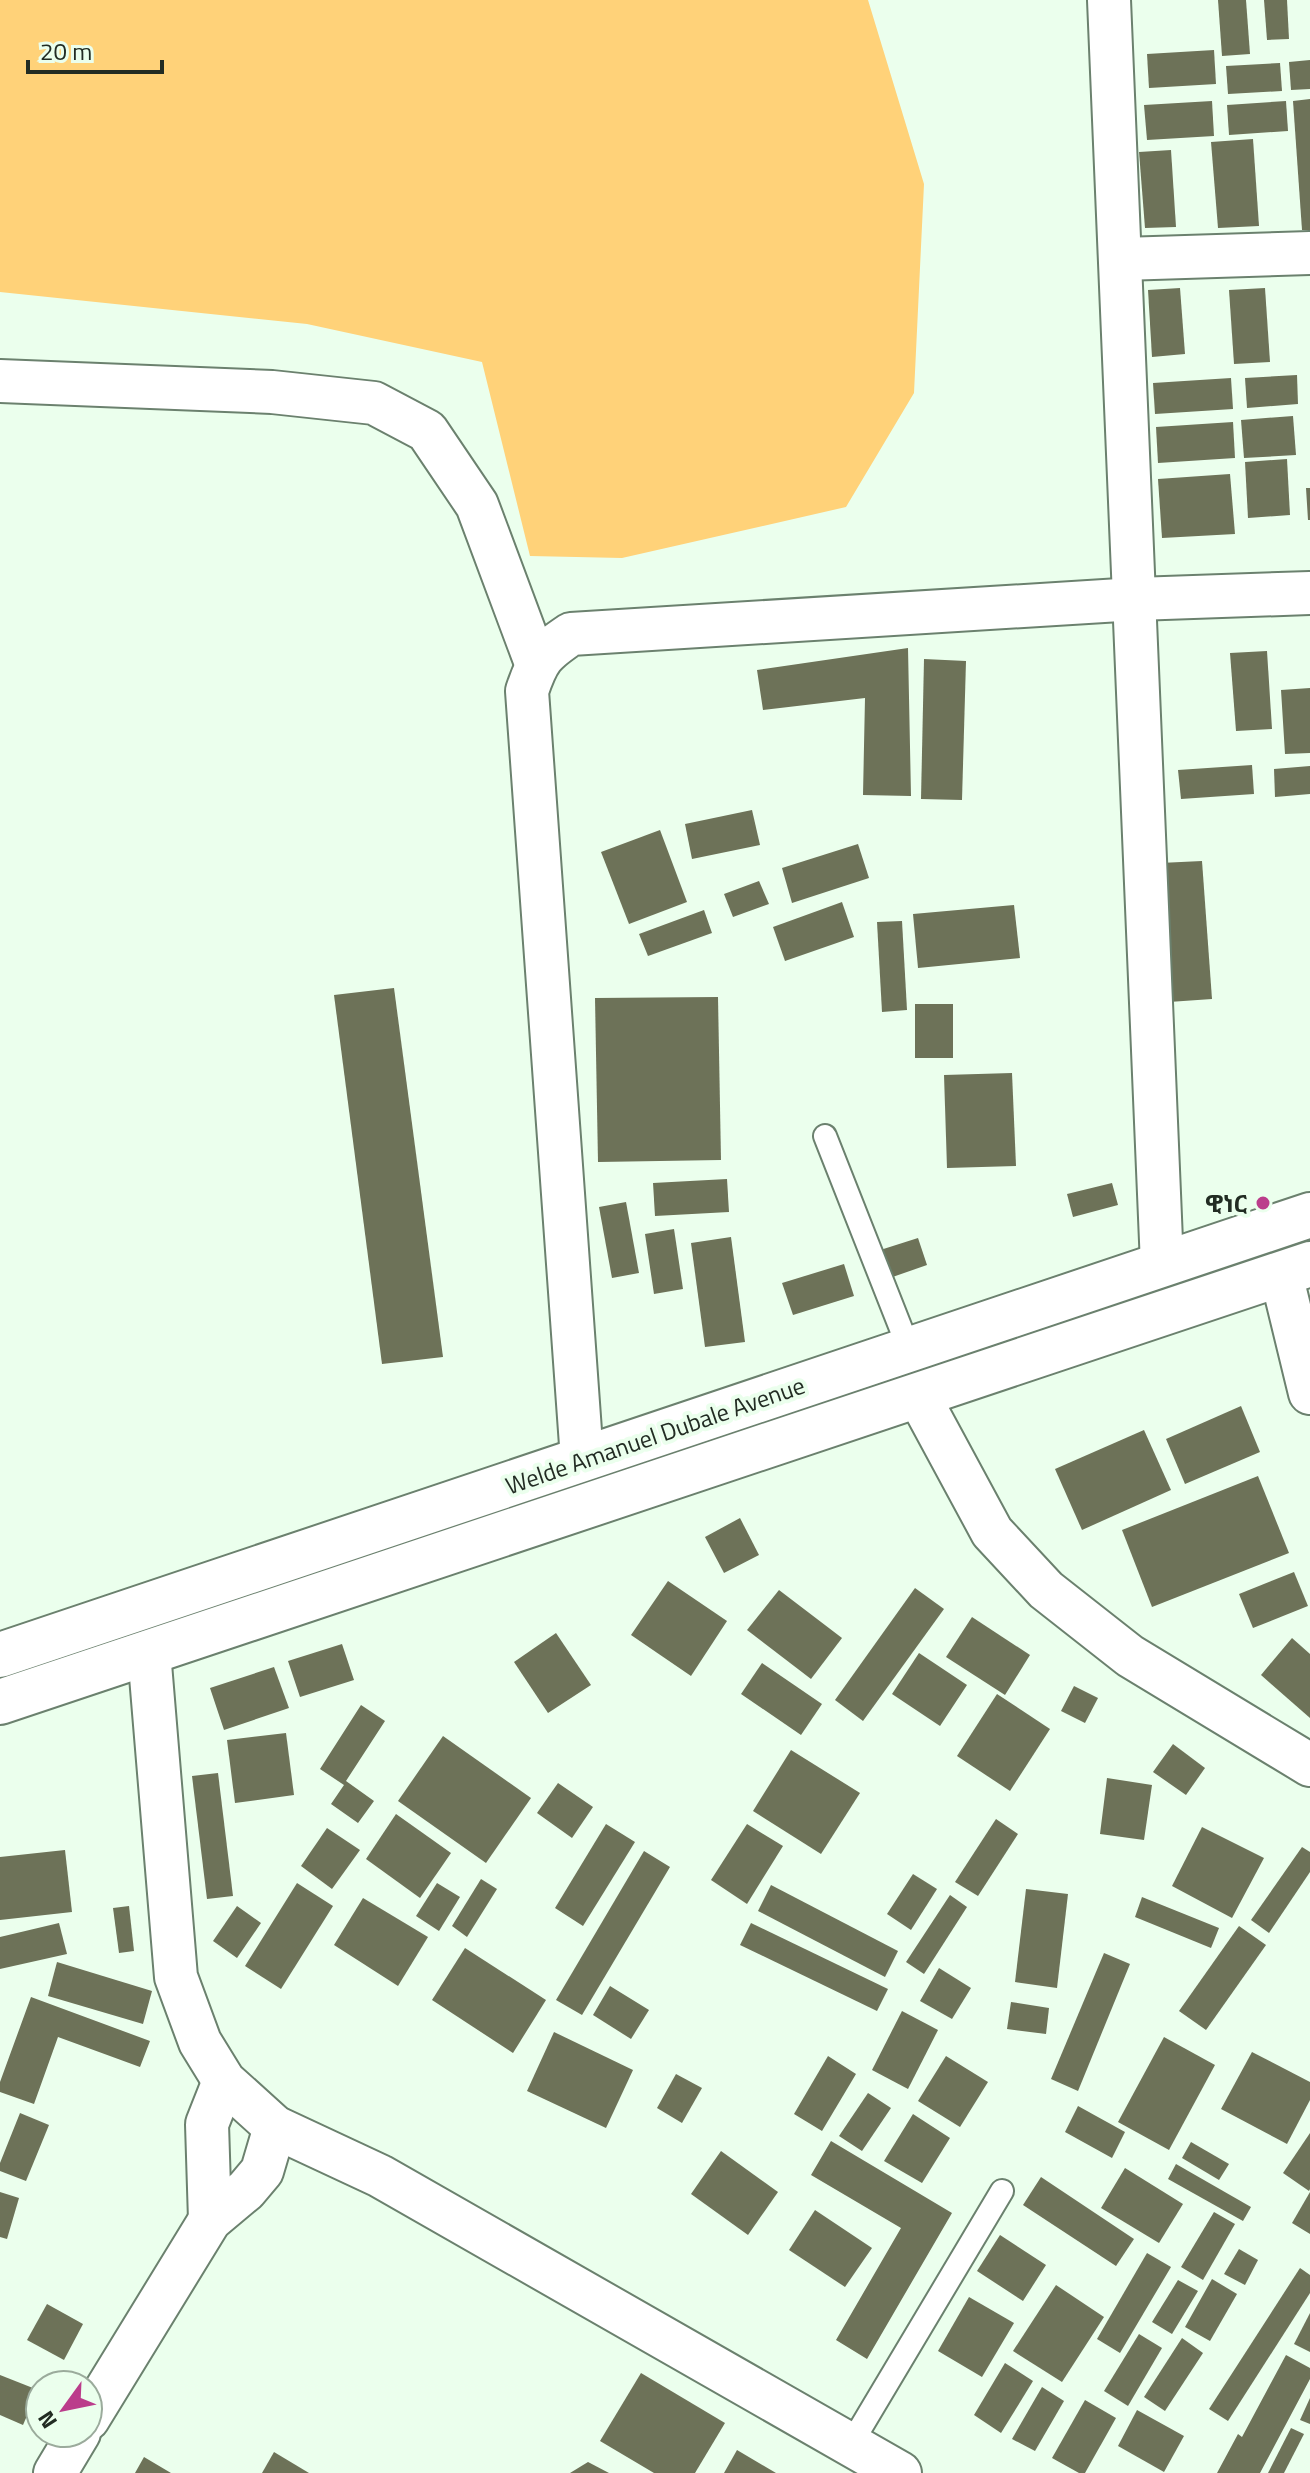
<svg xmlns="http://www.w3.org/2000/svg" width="1310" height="2473" viewBox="0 0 1310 2473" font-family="'Titillium Web','Noto Sans Ethiopic',sans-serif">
<rect width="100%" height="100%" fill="#ebffed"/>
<!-- green -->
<polygon fill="#ffd279" points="0,0 868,0 924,184 914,393 846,507 622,558 530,556 482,362 307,324 0,292"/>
<!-- building -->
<g fill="#6d7258">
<polygon points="1218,0 1246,0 1250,54 1222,56"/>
<polygon points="1264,0 1287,0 1289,39 1267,40"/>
<polygon points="1214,50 1216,84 1149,88 1147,54"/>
<polygon points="1310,60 1310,89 1291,90 1289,62"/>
<polygon points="1280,63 1282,91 1228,94 1226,66"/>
<polygon points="1310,99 1310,230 1302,230 1293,101"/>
<polygon points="1212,101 1214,136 1147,140 1144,105"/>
<polygon points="1286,101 1288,131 1229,135 1227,105"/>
<polygon points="1253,139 1259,226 1218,228 1211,142"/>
<polygon points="1171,150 1176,227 1145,228 1139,152"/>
<polygon points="1180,288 1185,354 1152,357 1148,290"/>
<polygon points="1265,288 1270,362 1234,364 1229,290"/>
<polygon points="1297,375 1298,404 1247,408 1245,378"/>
<polygon points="1231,378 1233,409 1155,414 1153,383"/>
<polygon points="1293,416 1296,455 1244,458 1241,420"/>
<polygon points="1233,422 1235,458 1158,463 1156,427"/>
<polygon points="1287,459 1290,515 1248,518 1245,462"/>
<polygon points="1230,474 1235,534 1162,538 1158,479"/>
<polygon points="1306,488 1310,488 1310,520 1308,520"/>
<polygon points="908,648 911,796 863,795 865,698 763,710 757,670"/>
<polygon points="1267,651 1272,729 1236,731 1230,653"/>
<polygon points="924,659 966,661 962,800 921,799"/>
<polygon points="1310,688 1310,753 1285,754 1281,690"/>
<polygon points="1252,765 1254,794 1181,799 1178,770"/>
<polygon points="1310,766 1310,794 1275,797 1274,769"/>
<polygon points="752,810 760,845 692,859 685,824"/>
<polygon points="660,830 687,902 629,924 601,852"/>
<polygon points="858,844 869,878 792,903 782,868"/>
<polygon points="1202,861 1212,999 1169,1002 1160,863"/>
<polygon points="759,881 769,904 733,917 724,894"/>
<polygon points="842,902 854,937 785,961 773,927"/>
<polygon points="1014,905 1020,958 918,968 913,914"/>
<polygon points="704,910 712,933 648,956 639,934"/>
<polygon points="902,921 907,1010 882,1012 877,922"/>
<polygon points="394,988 443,1357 382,1364 334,995"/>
<polygon points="718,997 721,1160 598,1162 595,998"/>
<rect x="915" y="1004" width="38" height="54"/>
<polygon points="1012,1073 1016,1166 947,1168 944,1075"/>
<polygon points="727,1179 729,1212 655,1216 653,1183"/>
<polygon points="1112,1183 1118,1205 1073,1217 1067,1194"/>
<polygon points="626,1202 639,1273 612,1278 599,1207"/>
<polygon points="674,1229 683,1289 654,1294 645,1234"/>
<polygon points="731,1237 745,1342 705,1347 691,1243"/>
<polygon points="918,1238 927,1265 884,1280 874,1252"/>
<polygon points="844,1264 854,1296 793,1315 782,1283"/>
<polygon points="1241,1406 1260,1452 1185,1484 1166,1439"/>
<polygon points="1144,1430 1171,1490 1082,1530 1055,1469"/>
<polygon points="1258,1476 1289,1553 1152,1607 1122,1530"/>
<polygon points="740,1518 759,1555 724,1573 705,1537"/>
<polygon points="1294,1572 1308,1606 1253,1628 1239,1594"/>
<polygon points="668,1581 727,1621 691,1676 631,1635"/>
<polygon points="915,1588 944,1609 863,1721 835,1700"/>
<polygon points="779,1590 842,1638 811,1679 747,1630"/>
<polygon points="972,1617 1030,1655 1005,1695 946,1657"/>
<polygon points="556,1633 591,1685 548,1713 514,1662"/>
<polygon points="1292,1638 1310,1654 1310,1718 1261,1675"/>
<polygon points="342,1644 354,1680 300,1697 288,1661"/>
<polygon points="919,1653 967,1685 940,1726 892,1694"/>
<polygon points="762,1663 822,1704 801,1735 741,1694"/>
<polygon points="274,1667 289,1708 224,1730 210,1688"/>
<polygon points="1074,1686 1098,1698 1085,1723 1061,1711"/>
<polygon points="997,1694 1050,1729 1010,1791 957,1756"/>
<polygon points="361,1705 385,1721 346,1781 374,1801 358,1823 331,1804 344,1785 320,1769"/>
<polygon points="286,1733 294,1795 235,1803 227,1740"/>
<polygon points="443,1736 531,1798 486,1863 398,1801"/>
<polygon points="1173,1744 1205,1768 1186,1795 1153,1772"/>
<polygon points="791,1750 860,1793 821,1854 753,1811"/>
<polygon points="218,1773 233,1896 207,1899 192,1776"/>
<polygon points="1107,1778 1152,1785 1144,1840 1100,1834"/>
<polygon points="558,1783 593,1807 572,1838 537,1813"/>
<polygon points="396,1814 451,1853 420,1898 366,1859"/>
<polygon points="996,1819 1018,1834 978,1896 955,1882"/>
<polygon points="606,1824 635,1842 583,1926 555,1908"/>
<polygon points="747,1824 783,1846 747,1904 711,1880"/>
<polygon points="1202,1827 1264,1858 1232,1918 1172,1886"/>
<polygon points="327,1828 360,1850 332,1889 301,1866"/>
<polygon points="1302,1847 1310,1852 1310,1872 1269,1933 1251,1920"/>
<polygon points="65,1850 72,1912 0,1920 0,1857"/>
<polygon points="644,1851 670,1867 582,2015 556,2000"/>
<polygon points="913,1874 937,1889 911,1930 887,1914"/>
<polygon points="481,1879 497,1889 467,1937 452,1926"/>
<polygon points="297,1883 333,1906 281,1989 245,1966"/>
<polygon points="437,1883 460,1897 439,1931 416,1916"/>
<polygon points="771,1885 898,1951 885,1977 758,1911"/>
<polygon points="1026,1889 1068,1894 1057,1988 1015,1982"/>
<polygon points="950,1895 967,1907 924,1974 906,1962"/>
<polygon points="1142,1897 1219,1928 1211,1948 1135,1917"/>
<polygon points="363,1898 428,1937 398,1986 334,1945"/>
<polygon points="129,1906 134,1951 119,1953 113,1908"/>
<polygon points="237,1906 261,1923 237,1958 213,1941"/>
<polygon points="59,1923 67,1954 0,1969 0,1937"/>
<polygon points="751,1923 888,1989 877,2011 740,1945"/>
<polygon points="1239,1926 1266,1945 1206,2030 1179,2011"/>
<polygon points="465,1948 546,2000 513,2053 432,2000"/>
<polygon points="1104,1953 1130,1964 1078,2091 1051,2079"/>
<polygon points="57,1962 152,1991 143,2024 48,1996"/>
<polygon points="939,1968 971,1988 952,2019 920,2001"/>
<polygon points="610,1986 649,2010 631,2039 593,2015"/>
<polygon points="31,1997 150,2041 140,2067 58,2037 34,2104 0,2092 0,2082"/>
<polygon points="1011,2002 1049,2008 1046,2034 1007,2029"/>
<polygon points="902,2011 938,2030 908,2089 872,2070"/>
<polygon points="554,2032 633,2070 606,2128 527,2091"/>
<polygon points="1164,2037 1215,2065 1169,2150 1118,2122"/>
<polygon points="1252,2052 1310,2082 1310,2100 1287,2144 1221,2109"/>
<polygon points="828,2056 856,2074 822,2131 794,2114"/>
<polygon points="946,2056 988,2082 960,2127 918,2101"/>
<polygon points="676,2074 702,2088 682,2123 657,2108"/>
<polygon points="868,2093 891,2108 862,2151 839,2136"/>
<polygon points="1078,2106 1125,2132 1112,2158 1065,2132"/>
<polygon points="20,2113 49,2125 26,2181 0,2171 0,2163"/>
<polygon points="913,2114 950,2138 922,2183 884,2161"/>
<polygon points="1310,2133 1310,2189 1309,2191 1283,2173"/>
<polygon points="831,2141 952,2213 867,2359 836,2340 901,2228 811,2175"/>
<polygon points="1191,2142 1229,2164 1219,2180 1182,2158"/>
<polygon points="721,2151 778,2192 748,2235 691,2194"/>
<polygon points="1176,2164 1251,2207 1243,2221 1168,2179"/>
<polygon points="1125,2168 1183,2204 1159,2243 1101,2208"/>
<polygon points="1041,2177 1134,2239 1116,2266 1023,2205"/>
<polygon points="0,2192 19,2198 7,2239 0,2237"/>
<polygon points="1310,2192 1310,2234 1292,2223"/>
<polygon points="815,2210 872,2248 845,2287 789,2250"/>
<polygon points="1214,2212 1235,2224 1203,2280 1181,2267"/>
<polygon points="1000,2235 1046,2265 1023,2301 977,2271"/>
<polygon points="1239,2249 1258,2260 1245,2285 1224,2274"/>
<polygon points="1147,2253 1171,2267 1120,2353 1097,2339"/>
<polygon points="1300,2268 1310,2275 1310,2293 1228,2421 1209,2409"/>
<polygon points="1212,2279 1237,2294 1210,2341 1185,2327"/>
<polygon points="1178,2280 1198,2291 1172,2334 1152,2322"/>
<polygon points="1056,2285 1104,2317 1062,2382 1013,2351"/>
<polygon points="969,2297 1014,2323 982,2377 938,2351"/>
<polygon points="47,2304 83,2324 64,2360 27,2340"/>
<polygon points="1310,2313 1310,2352 1294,2344"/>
<polygon points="1139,2334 1162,2348 1128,2406 1104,2391"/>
<polygon points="1182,2338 1203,2353 1165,2411 1144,2397"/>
<polygon points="1286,2355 1310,2368 1310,2379 1260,2473 1217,2473 1238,2434 1242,2437"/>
<polygon points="1005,2363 1033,2381 1001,2433 974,2415"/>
<polygon points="641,2373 725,2423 695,2473 654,2473 600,2441"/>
<polygon points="0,2375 38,2390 23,2425 0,2415"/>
<polygon points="1042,2387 1064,2401 1035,2451 1012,2439"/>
<polygon points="1310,2398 1310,2424 1300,2420"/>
<polygon points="1085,2400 1116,2418 1085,2473 1079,2473 1052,2458"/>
<polygon points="1137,2410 1184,2436 1164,2472 1118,2446"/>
<polygon points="1291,2428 1304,2434 1284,2473 1268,2473"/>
<polygon points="737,2450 776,2473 724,2473"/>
<polygon points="274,2452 309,2473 262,2473"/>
<polygon points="144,2457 171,2473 135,2473"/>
<polygon points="588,2462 609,2473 570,2473"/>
</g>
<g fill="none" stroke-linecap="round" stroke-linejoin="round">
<defs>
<g id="lane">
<polyline points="825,1136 909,1349"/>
<polyline points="851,2444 1002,2191"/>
</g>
<g id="street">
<polyline points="1109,0 1162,1265"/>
<polyline points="1122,259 1310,253"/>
<polyline points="0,381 272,392 374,403 427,431 477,505 536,663"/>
<polyline points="1281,1274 1310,1393"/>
<polyline points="918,1395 992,1532 1046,1590 1130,1656 1310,1765"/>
<path d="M582 1459 527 691C538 658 543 653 571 634L1136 599 1310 593"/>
<polyline points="149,1652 176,1977 200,2042 224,2081 275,2127 380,2176 900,2473"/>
<polyline points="210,2220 207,2124 224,2081"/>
<polyline points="88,2419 210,2220 246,2190 262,2171 275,2127"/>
<polyline points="55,2473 79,2433"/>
</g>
<g id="secondary">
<polyline points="0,1655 1310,1215"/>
<polyline points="0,1702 1310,1264"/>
</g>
</defs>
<!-- lane casing -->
<use href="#lane" stroke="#6b816e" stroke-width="26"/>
<!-- street casing -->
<use href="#street" stroke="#6b816e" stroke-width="46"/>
<!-- secondary casing -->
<use href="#secondary" stroke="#6b816e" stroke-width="48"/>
<!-- lane -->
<use href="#lane" stroke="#fff" stroke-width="22"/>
<!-- street -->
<use href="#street" stroke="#fff" stroke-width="42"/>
<!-- secondary -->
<use href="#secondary" stroke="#fff" stroke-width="44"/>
</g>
<!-- markers -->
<circle fill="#bb3d8b" stroke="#ebffed" stroke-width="3" cx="1263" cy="1203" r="8"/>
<g text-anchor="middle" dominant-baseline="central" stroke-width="8" stroke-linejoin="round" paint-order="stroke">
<!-- poi labels -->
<g font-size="24" font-weight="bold" fill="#222c23" stroke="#ebffed" text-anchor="end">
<text x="1247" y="1203">ዊነር</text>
</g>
<!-- street labels -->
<g font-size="24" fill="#222c23" stroke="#ebffed">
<text transform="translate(655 1435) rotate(-19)">Welde Amanuel Dubale Avenue</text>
</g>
</g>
<!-- north arrow -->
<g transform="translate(64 2409) rotate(237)"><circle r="38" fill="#ebffed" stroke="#9bab9c" stroke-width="2"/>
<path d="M0-6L14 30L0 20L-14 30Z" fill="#bb3d8b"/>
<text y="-12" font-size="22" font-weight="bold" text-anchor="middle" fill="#222c23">N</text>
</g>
<!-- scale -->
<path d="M28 60v12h134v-12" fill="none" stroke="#222c23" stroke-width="4"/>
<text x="40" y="60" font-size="24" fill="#222c23" stroke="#ebffed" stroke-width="6" paint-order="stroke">20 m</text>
</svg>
